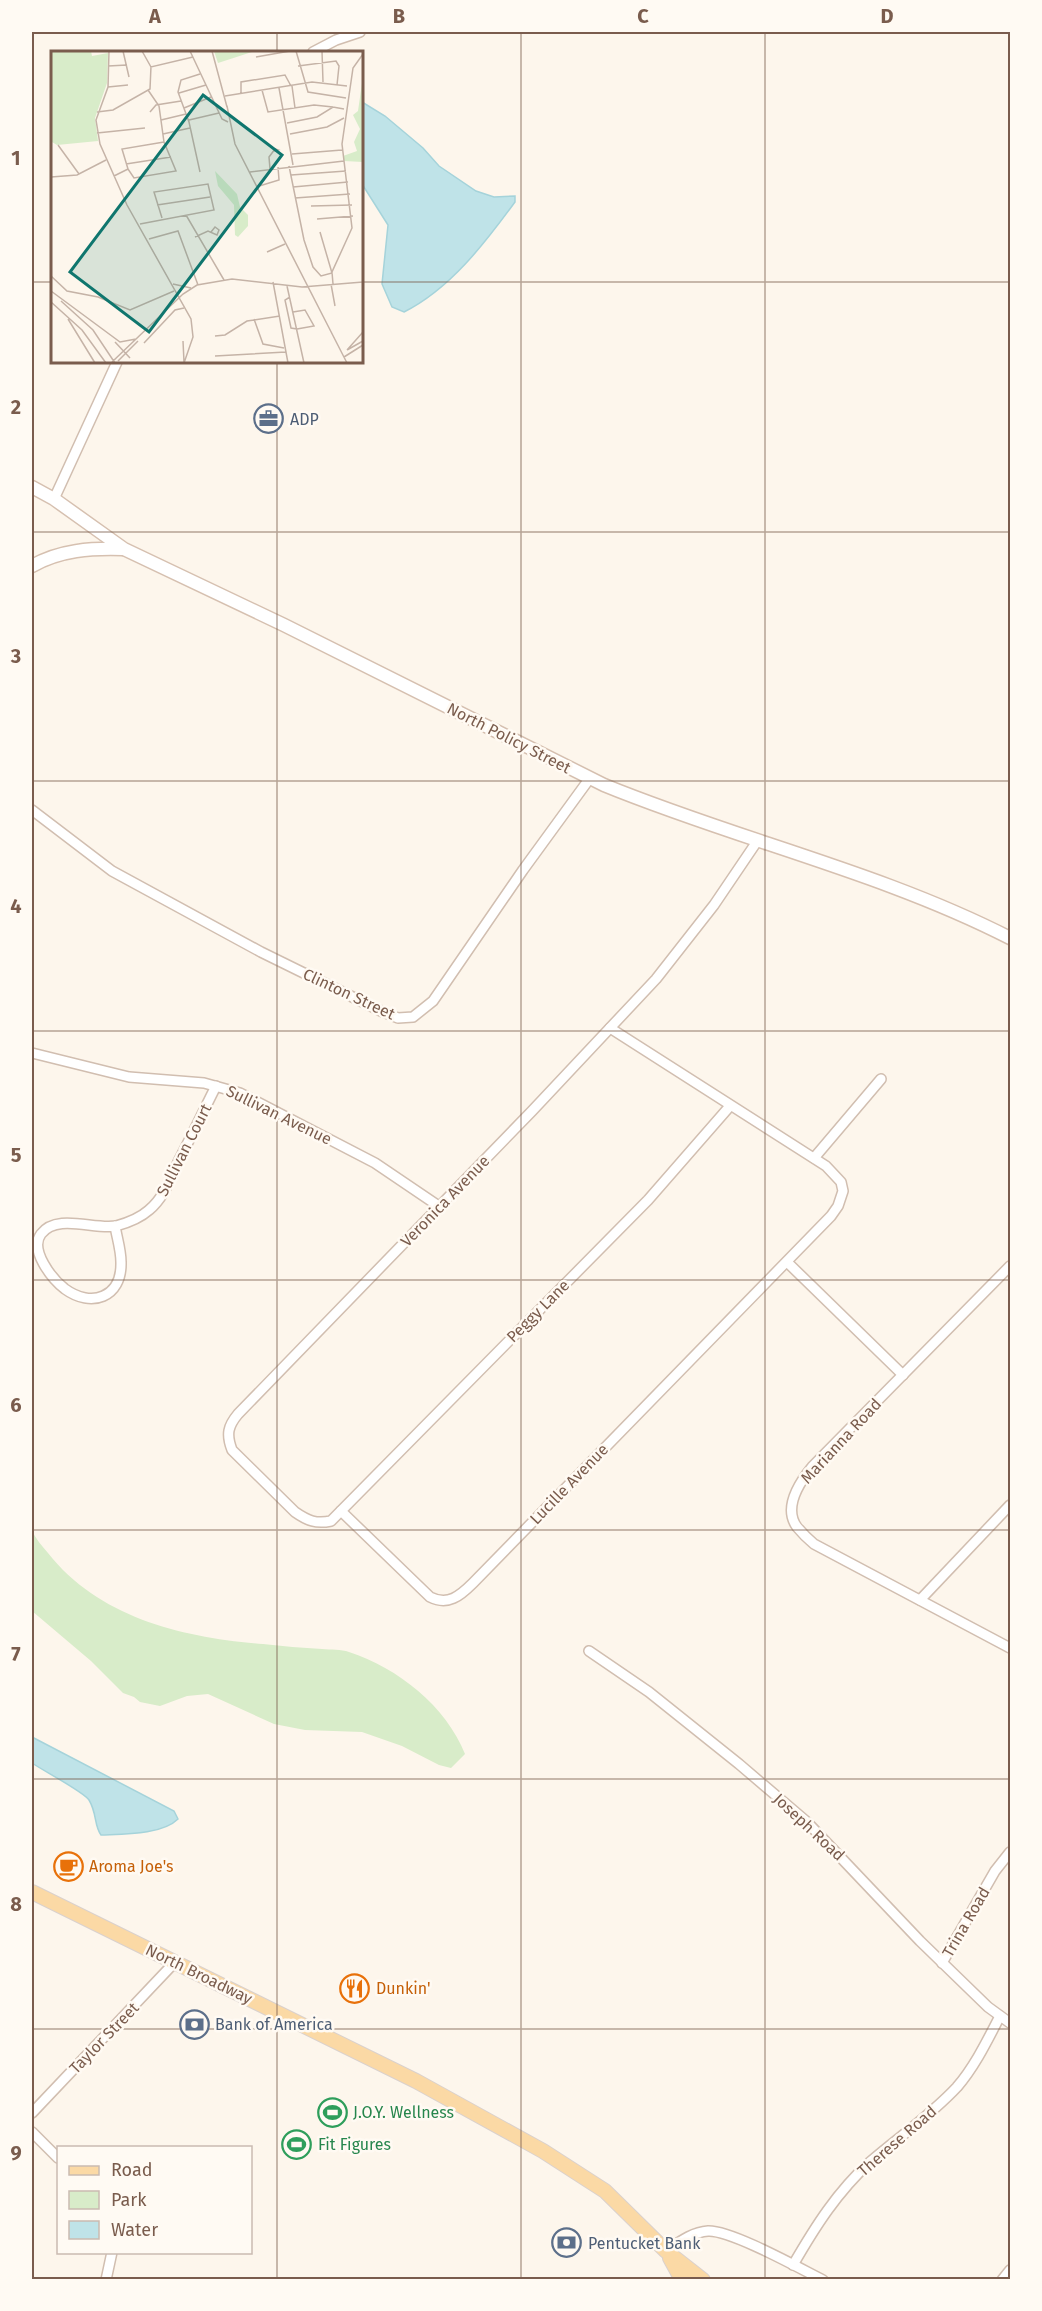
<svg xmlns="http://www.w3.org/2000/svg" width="1042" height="2311" viewBox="0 0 1042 2311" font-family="'Fira Sans',sans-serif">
<rect width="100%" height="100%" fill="#fdf6ec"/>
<!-- green -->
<path fill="#d8ecc9" d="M32 1531C36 1539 42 1546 48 1553 99 1618 184 1638 263 1644 283 1646 302 1648 322 1649 331 1650 341 1649 349 1652 398 1668 446 1706 465 1754L451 1768 439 1765 402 1746 362 1732 305 1730 274 1724 208 1694 187 1696 160 1706 140 1702 134 1697 123 1693 91 1661 32 1611Z"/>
<!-- water -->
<g fill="#bfe3e8" stroke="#a5d3da" stroke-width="1.5">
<path d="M362 102 385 116 423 148 439 166 476 191 494 197 515 196V202C485 243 450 289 404 312L392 307 382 284 388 225 362 184Z"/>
<path d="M32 1737 174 1811 178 1819C162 1835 123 1834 101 1835 94 1826 97 1813 89 1800 84 1792 42 1770 32 1763Z"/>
</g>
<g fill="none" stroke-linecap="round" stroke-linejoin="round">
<defs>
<g id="street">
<polyline points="313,52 336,40 360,32"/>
<polyline points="54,499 117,362"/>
<polyline points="32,810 112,871 261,952 383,1012 398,1018 413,1017 433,1001 523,870 590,778"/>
<polyline points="32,1053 129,1077 204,1083 240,1093 375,1163 440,1207"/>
<path d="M730 1106 648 1200 331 1521C316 1524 308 1521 295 1512L232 1450C226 1434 228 1426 238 1414L532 1111 656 979 714 905 758 840"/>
<polyline points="814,1158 881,1079"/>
<path d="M115 1226C117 1238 121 1250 121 1262 122 1298 91 1308 65 1289 52 1279 29 1250 41 1234 57 1213 94 1230 116 1226 127 1223 140 1218 149 1210 164 1198 171 1177 179 1160 192 1135 204 1110 216 1086"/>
<polyline points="787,1262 903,1375"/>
<path d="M1010 1266 812 1467C799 1483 783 1508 797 1527 802 1533 808 1539 814 1544L1010 1648"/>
<path d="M341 1511 430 1597C448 1606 460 1596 473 1583L831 1216 838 1206 843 1191 841 1182 826 1166 610 1028"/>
<polyline points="920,1600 1010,1505"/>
<polyline points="589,1651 649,1692 739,1764 807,1822 920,1941 988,2007 1010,2023"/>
<polyline points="942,1963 995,1871 1010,1852"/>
<polyline points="32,2113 175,1962"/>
<polyline points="32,2132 58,2158"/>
<path d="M666 2251C678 2243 692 2232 708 2231 731 2230 799 2268 823 2280"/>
<path d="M793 2265C815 2227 837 2192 870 2162 899 2137 931 2115 957 2087 975 2066 987 2041 1000 2016"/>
<polyline points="106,2280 112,2252"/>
<polyline points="1002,2280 1010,2270"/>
</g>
<g id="secondary">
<path d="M32 487 54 499 124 549 284 625 604 785C738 840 881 872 1010 938"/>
<path d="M32 566C60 550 91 548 123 549"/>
</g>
<g id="primary">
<polyline points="32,1892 416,2081 543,2151 605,2191 666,2251 703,2280"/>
<polyline points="670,2258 682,2280"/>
</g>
</defs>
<!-- street casing -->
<use href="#street" stroke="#d1beb0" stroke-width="12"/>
<!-- secondary casing -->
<use href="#secondary" stroke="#d6c0b0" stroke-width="15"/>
<!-- primary casing -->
<use href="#primary" stroke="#dad1cd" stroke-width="16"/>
<!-- street -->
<use href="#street" stroke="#fff" stroke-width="9"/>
<!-- secondary -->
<use href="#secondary" stroke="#fff" stroke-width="12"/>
<!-- primary -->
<use href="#primary" stroke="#fbd9a5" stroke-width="14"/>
</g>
<!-- grid -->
<path fill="none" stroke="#7a5c4d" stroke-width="1.5" stroke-opacity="0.55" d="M277 32V52M521 32V2280M765 32V2280M32 282H52M362 282H1010M277 362V2280M32 532H1010M32 781H1010M32 1031H1010M32 1280H1010M32 1530H1010M32 1779H1010M32 2029H1010"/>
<!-- icons -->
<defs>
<symbol id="office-ring" viewBox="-11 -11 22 22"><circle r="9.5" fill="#fffaf3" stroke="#5c6f8a" stroke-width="1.5"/><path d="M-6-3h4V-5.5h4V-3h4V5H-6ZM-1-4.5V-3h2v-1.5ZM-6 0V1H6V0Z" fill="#5c6f8a"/></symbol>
<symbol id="cafe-ring" viewBox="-11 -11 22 22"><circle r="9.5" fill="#fffaf3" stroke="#e8710a" stroke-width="1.5"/><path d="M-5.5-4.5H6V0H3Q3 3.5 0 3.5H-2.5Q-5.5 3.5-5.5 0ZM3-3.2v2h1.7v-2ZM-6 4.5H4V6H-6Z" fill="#e8710a"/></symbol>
<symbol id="restaurant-ring" viewBox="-11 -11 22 22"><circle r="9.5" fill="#fffaf3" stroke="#e8710a" stroke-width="1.5"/><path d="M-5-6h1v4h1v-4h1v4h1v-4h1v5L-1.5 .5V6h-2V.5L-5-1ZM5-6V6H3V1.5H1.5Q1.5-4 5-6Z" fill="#e8710a"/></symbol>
<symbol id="bank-ring" viewBox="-11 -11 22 22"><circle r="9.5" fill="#fffaf3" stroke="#5c6f8a" stroke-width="1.5"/><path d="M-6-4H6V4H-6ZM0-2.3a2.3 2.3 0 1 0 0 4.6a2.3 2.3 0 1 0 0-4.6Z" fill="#5c6f8a"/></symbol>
<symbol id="stadium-ring" viewBox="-11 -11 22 22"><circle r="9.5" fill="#fffaf3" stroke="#2e9e5b" stroke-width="1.5"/><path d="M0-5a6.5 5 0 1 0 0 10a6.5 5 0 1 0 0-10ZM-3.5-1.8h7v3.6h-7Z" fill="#2e9e5b"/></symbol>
</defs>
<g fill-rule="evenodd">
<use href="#office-ring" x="252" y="402" width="33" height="33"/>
<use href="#cafe-ring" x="52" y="1850" width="33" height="33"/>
<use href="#restaurant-ring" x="338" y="1972" width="33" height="33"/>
<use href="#bank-ring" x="178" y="2008" width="33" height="33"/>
<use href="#stadium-ring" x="316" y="2096" width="33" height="33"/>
<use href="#stadium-ring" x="280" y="2128" width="33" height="33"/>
<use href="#bank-ring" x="550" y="2226" width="33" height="33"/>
</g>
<g text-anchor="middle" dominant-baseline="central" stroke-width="5" stroke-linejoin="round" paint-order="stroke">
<!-- service labels -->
<g font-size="16" fill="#4e5e75" stroke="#fffaf3" text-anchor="start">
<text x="290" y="419">ADP</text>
<text x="215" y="2024">Bank of America</text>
<text x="588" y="2243">Pentucket Bank</text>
</g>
<!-- street labels -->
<g font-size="16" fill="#7a5c4d" stroke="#fffaf3">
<text transform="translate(509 738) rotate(27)">North Policy Street</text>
<text transform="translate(349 994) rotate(25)">Clinton Street</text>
<text transform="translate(279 1115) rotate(26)">Sullivan Avenue</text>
<text transform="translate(184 1150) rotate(-63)">Sullivan Court</text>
<text transform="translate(445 1201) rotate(-46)">Veronica Avenue</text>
<text transform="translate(538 1311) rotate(-45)">Peggy Lane</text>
<text transform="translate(841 1441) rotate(-47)">Marianna Road</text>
<text transform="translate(569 1484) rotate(-46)">Lucille Avenue</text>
<text transform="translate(809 1827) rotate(43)">Joseph Road</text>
<text transform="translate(966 1922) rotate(-60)">Trina Road</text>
<text transform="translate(199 1974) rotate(26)">North Broadway</text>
<text transform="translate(104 2038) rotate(-46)">Taylor Street</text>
<text transform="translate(897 2141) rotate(-41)">Therese Road</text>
</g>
<!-- food labels -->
<g font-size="16" fill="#c56008" stroke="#fffaf3" text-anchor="start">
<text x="89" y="1866">Aroma Joe's</text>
<text x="376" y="1988">Dunkin'</text>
</g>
<!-- leisure labels -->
<g font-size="16" fill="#27864d" stroke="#fffaf3" text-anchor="start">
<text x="353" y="2112">J.O.Y. Wellness</text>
<text x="318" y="2144">Fit Figures</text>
</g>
</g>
<!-- overview -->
<g transform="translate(51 51)">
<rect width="312" height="312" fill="#fdf6ec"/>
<path d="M0 0H40L41 5 57 2 56 32 44 67 47 90 6 94 1 91ZM163 0H204L167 12ZM312 25V111L293 110 292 105 306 100 303 91 309 78 302 64 307 60ZM164 120 186 143 189 156 197 164V175L187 186 184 184 183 154 167 135Z" fill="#d8ecc9"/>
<path fill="none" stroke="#c5b3a7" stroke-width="1.5" d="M58 0 57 36 45 69 49 93 76 154 140 268 142 286 133 312M72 0 78 26M91 0 100 16 142 6M139 0 171 68 177 71M161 0 176 56M245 0 257 41 295 47M271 0 272 31M205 6 239 0M57 15 76 14M247 15 285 10 288 15 286 34M241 35 244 57M57 36 77 34M228 37 242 114M211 39 217 61 263 54 282 56M128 42 155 34M190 42V31L234 24 240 35M174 45 261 31 296 35M176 55 184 93 296 312M133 57 160 46M46 61 62 59 99 38 100 15M99 61 105 54 130 50M110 69 135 63M138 69 168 62M236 72 266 66 282 56 293 58M46 82 94 77M112 83 139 77M239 83 276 76 293 67M7 94 28 123M241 103 291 99M75 113 120 106M238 115 253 189 262 216 270 225 281 222 269 181M77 118 71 98 113 91M219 118 218 106 224 98 227 99 223 100M149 121 138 71 127 41 130 29 149 23M199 121 293 110M240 124 295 120M63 125 77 118 83 127 125 120 113 91 108 55 97 39M0 126 26 124 55 109M205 136 228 129 227 116M242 136 297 131M244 147 299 143M106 154 159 146M260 155 301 154M135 164 173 229M266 168 302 165M89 173 163 159 157 133 103 141 111 167M144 186 157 180 166 184 168 179 164 176 160 181M98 188 127 180 147 234M216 201 234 193M0 225 16 240 47 246 79 259 123 240M222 231 237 312M122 233 140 237M280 233 284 255M282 233 281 221 301 177 291 93 302 17 312 3M236 235 253 312M0 240 69 291 85 288M239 246 234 249 240 277 246 278M10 250 42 279 64 312M0 251 31 279 55 312M242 261 254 259 263 275 246 278M17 268 44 312M203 268 212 293 233 297M164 285 174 284 196 270 229 265M132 290 133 311M64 291 79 307M93 292 124 259 133 257M296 299 312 281M296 299 312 290M164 305 235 301M293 306 312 294M67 310 87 290M61 311 132 243 146 234 181 228 251 236 312 231"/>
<path fill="#0f766e" fill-opacity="0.15" stroke="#0f766e" stroke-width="3" d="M152 44 231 104 98 281 19 221Z"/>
<rect width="312" height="312" fill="none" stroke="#7a5c4d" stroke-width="3"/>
</g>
<!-- border -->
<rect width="1042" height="2311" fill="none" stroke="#fffaf3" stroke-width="66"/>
<!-- legend -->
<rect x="57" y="2146" width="195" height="108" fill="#fffaf3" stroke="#cabbb1" stroke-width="1.5"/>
<rect x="69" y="2166" width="30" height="9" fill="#fbd9a5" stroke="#cabbb1" stroke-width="1.5"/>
<text x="111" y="2176" font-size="18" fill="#7a5c4d">Road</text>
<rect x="69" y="2191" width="30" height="18" fill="#d8ecc9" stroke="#cabbb1" stroke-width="1.5"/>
<text x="111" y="2206" font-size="18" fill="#7a5c4d">Park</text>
<rect x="69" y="2221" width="30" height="18" fill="#bfe3e8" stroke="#cabbb1" stroke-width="1.5"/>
<text x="111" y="2236" font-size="18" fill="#7a5c4d">Water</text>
<rect x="33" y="33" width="976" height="2245" fill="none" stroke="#7a5c4d" stroke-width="2"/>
<g font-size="20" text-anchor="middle" font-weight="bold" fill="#7a5c4d">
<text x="155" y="23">A</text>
<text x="399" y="23">B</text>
<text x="643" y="23">C</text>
<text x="887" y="23">D</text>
<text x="16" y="165">1</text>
<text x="16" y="414">2</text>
<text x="16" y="663">3</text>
<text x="16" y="913">4</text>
<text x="16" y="1162">5</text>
<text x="16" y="1412">6</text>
<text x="16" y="1661">7</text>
<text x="16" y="1911">8</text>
<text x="16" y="2160">9</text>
</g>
</svg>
